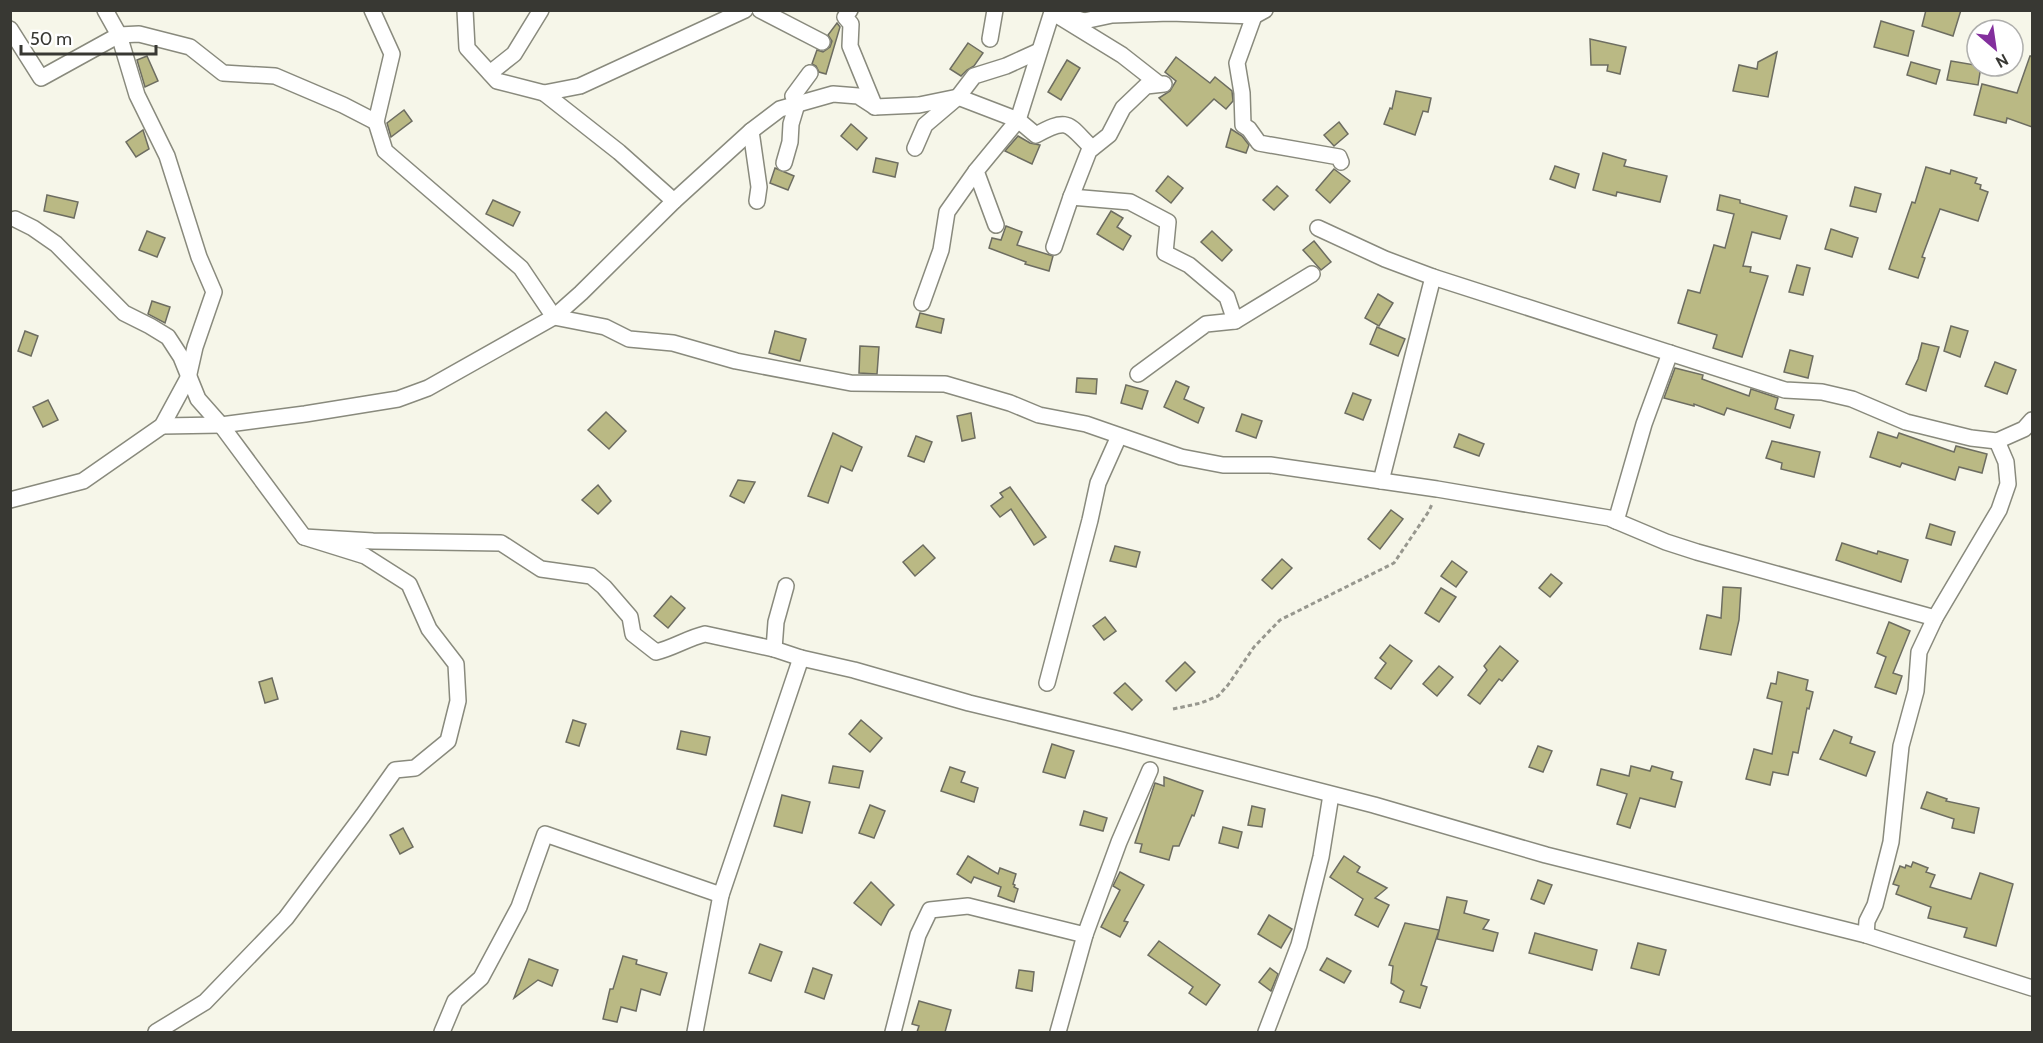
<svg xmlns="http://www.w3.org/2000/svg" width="2043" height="1043" viewBox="0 0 2043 1043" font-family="Cabin,sans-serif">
<rect width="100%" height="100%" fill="#f6f6e9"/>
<!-- building -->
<g fill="#bab984" stroke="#6d6d61" stroke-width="1.5">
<polygon points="1926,10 1961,10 1953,36 1922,26"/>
<polygon points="1881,21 1914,31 1908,56 1874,47"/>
<polygon points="837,23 840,27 826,74 819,72 816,66 812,64 817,50 823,52 830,47 832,41 828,35"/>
<polygon points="1590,39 1626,47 1620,74 1607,71 1608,65 1591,65"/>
<polygon points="968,43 983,53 974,66 967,70 961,76 950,69"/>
<polygon points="1777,52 1768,97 1733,91 1739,65 1757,69 1758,62"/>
<polygon points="147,56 158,81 145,87 137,60"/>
<polygon points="2030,56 2032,56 2032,127 2007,118 2006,123 1974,115 1982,84 2017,93"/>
<polygon points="1176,57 1210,83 1215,77 1232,91 1233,101 1226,109 1214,99 1187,126 1159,98 1170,91 1176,81 1165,72"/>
<polygon points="1067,60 1080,68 1061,100 1048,92"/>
<polygon points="1951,61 1981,66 1978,85 1947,80"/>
<polygon points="1911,62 1940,70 1936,84 1907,75"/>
<polygon points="1396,91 1431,98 1428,112 1423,111 1415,135 1384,124 1390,108 1392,109"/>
<polygon points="404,110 412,121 391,137 387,123"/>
<polygon points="1339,122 1348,134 1334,146 1324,135"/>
<polygon points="851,124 867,138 857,150 841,136"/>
<polygon points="1231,129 1242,136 1249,145 1246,153 1226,147"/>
<polygon points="143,130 149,149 136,157 126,142"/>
<polygon points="1018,136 1030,143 1040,145 1032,164 1005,151"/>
<polygon points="1603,153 1626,160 1624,166 1667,176 1660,202 1617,192 1616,196 1593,190"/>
<polygon points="876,158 898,163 895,177 873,172"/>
<polygon points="1555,166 1579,174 1575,188 1550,179"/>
<polygon points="1926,167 1950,174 1951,170 1977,178 1975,183 1981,185 1980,189 1988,192 1978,221 1940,209 1922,257 1925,258 1918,278 1889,269 1912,202 1915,203"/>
<polygon points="775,168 794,176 788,190 770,183"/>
<polygon points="1334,169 1350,181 1330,203 1316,190"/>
<polygon points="1168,176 1183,188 1171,203 1156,191"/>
<polygon points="1277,186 1288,196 1274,210 1263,200"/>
<polygon points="1855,187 1881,194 1876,212 1850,206"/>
<polygon points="47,195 78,202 74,218 44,211"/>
<polygon points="1720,195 1740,200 1740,203 1787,216 1780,239 1752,232 1743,266 1751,267 1750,272 1768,276 1742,357 1713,348 1717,335 1678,323 1688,290 1700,293 1714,245 1725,248 1734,214 1717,210"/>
<polygon points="493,200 520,212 513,226 486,214"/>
<polygon points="1111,211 1123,218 1117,227 1131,236 1123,250 1097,234"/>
<polygon points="1006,226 1022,232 1017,245 1053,256 1049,271 1025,264 1026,262 989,248 992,238 1001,240"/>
<polygon points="1831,229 1858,238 1852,257 1825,249"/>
<polygon points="147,231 165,238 157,257 139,250"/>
<polygon points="1212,231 1232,250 1222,261 1201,242"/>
<polygon points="1314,241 1331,262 1321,270 1303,250"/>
<polygon points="1797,265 1810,268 1803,295 1789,292"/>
<polygon points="1378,294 1393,303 1379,326 1365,318"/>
<polygon points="152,301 170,307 165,323 148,314"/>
<polygon points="920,313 944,319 941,333 916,327"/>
<polygon points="1951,326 1968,331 1960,357 1944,351"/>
<polygon points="1377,327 1405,339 1398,356 1370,344"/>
<polygon points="25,331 38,336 31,356 18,351"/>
<polygon points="775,331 806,339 800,361 769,353"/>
<polygon points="1922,343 1939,347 1926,391 1906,384 1918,359"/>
<polygon points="860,346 879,347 877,374 859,373"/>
<polygon points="1790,350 1813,356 1808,378 1784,372"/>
<polygon points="1995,362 2016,370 2007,394 1985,386"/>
<polygon points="1675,368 1703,375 1702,379 1749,396 1751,389 1778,398 1775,409 1794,415 1790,428 1727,408 1724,415 1694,404 1694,406 1664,398"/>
<polygon points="1077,378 1097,379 1096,394 1076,392"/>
<polygon points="1176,381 1189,387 1184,399 1204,408 1198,423 1164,407"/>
<polygon points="1126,385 1148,391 1142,409 1121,403"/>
<polygon points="1353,393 1371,400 1363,420 1345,413"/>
<polygon points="48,400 58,420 43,427 33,407"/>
<polygon points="606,412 626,431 609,449 588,430"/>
<polygon points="971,413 975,438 962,441 957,416"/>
<polygon points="1242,414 1262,421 1256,438 1236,431"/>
<polygon points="1878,432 1897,438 1899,433 1954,452 1956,446 1987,454 1982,473 1959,467 1955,480 1902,463 1900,467 1870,457"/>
<polygon points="833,433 862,447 852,471 841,466 828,503 808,496"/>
<polygon points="1459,434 1484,444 1479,456 1454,447"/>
<polygon points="916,436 932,442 924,462 908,456"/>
<polygon points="1772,441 1820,452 1814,477 1781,469 1782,463 1766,458"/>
<polygon points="738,480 755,482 744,503 730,496"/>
<polygon points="598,485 611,501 598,514 582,500"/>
<polygon points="1010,487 1046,537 1034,545 1011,509 1000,517 991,506 1003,497 1000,493"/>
<polygon points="1391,510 1403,519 1380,549 1368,539"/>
<polygon points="1930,524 1955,532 1951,545 1926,538"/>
<polygon points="1842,543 1877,554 1878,551 1908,560 1901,582 1836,560"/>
<polygon points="923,545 935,558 915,576 903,562"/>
<polygon points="1115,546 1140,552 1136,567 1110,561"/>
<polygon points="1282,559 1292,568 1272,589 1262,580"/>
<polygon points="1452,561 1467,572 1456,587 1441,576"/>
<polygon points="1551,574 1562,583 1550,597 1539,588"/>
<polygon points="1723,587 1741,588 1739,620 1731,655 1700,649 1707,615 1721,618"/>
<polygon points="1441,588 1456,597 1439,622 1425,613"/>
<polygon points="671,596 685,608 668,628 654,616"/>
<polygon points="1105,617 1116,631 1104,640 1093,626"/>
<polygon points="1889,622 1910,631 1893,673 1902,676 1896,694 1875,687 1886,657 1877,653"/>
<polygon points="1390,645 1412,661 1391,689 1375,678 1386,663 1380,658"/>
<polygon points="1500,646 1518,661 1502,681 1499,679 1480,704 1468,695 1487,670 1484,666"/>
<polygon points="1185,662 1195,672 1176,691 1166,681"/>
<polygon points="1439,666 1453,677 1437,696 1423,684"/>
<polygon points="1778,672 1808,680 1806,690 1813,692 1809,709 1807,708 1798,753 1793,752 1788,775 1773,772 1770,785 1746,779 1754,749 1772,754 1782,702 1767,698 1771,683 1776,684"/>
<polygon points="272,678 278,699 265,703 259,682"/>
<polygon points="1125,683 1142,700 1132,710 1114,693"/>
<polygon points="573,720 586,724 579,746 566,742"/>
<polygon points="861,720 882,738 870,752 849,734"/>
<polygon points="1834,730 1852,737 1850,743 1875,752 1866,776 1820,759"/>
<polygon points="681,731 710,737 706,755 677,749"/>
<polygon points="1052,744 1074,751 1065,778 1043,772"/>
<polygon points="1538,746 1552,751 1543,772 1529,767"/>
<polygon points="833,766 863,771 859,788 829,783"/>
<polygon points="1631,766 1650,771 1652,766 1673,772 1671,779 1682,782 1675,807 1640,798 1630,828 1617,824 1627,794 1597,785 1601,769 1629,776"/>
<polygon points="950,767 965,772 961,782 978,788 974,802 941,791"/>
<polygon points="1164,777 1203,791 1194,816 1192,815 1179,846 1173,846 1169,860 1140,852 1142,844 1135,843 1155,783 1164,786"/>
<polygon points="1927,792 1947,799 1946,801 1979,808 1974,833 1952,828 1954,819 1921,808"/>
<polygon points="782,795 810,802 802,833 774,826"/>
<polygon points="870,805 885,811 874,838 859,833"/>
<polygon points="1252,806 1265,809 1262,827 1248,825"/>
<polygon points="1084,811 1107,818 1103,831 1080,825"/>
<polygon points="1223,827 1242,832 1238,848 1219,843"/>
<polygon points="403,828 413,847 400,854 390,835"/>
<polygon points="968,856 998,874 1000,868 1016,874 1013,884 1015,885 1014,887 1018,889 1014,902 998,896 1001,887 974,877 971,883 957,874"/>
<polygon points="1344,856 1360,867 1357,872 1387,888 1375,898 1389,905 1378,927 1355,915 1363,899 1330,877"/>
<polygon points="1913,862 1928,868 1926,872 1935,875 1930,887 1971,899 1980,873 2013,884 1996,946 1964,937 1967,928 1928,918 1931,907 1896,894 1899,886 1893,884 1900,866 1905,868 1906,865 1911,867"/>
<polygon points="1120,872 1144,885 1124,921 1128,922 1120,937 1101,927 1120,890 1113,886"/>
<polygon points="1538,880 1552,885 1544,904 1531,899"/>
<polygon points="871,882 894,905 889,910 881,925 854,903"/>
<polygon points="1447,897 1467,901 1464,913 1489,920 1483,929 1498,933 1493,951 1437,939"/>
<polygon points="1269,915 1292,929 1281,948 1258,934"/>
<polygon points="1405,923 1439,930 1421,985 1427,987 1420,1008 1400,1002 1404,991 1391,983 1393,966 1389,965"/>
<polygon points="1535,933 1597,950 1592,970 1529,953"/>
<polygon points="1159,941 1220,985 1206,1005 1189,993 1193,987 1148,955"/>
<polygon points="1638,943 1666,950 1659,975 1631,968"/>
<polygon points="760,944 782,952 771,981 749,973"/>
<polygon points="623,956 637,960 636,964 667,973 660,995 641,989 636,1011 621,1007 617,1022 603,1019 610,989 613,989"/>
<polygon points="1327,958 1351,971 1344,983 1320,970"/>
<polygon points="529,959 558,970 552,986 538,980 514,998"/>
<polygon points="813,968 832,975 824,999 805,992"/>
<polygon points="1270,968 1278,974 1271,991 1259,982"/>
<polygon points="1019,970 1034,972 1032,991 1016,988"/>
<polygon points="919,1001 951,1010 945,1032 917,1032 919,1026 912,1024"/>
</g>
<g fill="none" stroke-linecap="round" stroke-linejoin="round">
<defs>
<g id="minor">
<polyline points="465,10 467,48 497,81 544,93 580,86 745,10"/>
<polyline points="760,10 822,42"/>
<path d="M850 10 845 17 851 24 850 46 875 107 919 105 958 97 1018 120 1036 135C1070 116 1068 125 1092 148"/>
<polyline points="1067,16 1084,21 1112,15 1170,13 1254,16 1265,10"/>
<polyline points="1254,16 1237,63 1242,93 1243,125 1249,129 1259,143 1339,157 1341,162"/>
<polyline points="10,29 41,78 119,35 139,34 190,47 223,73 275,76 343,105 376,122 392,54 372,10"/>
<polyline points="990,39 995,10"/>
<polyline points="490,73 514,54 541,10"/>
<polyline points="544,93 619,152 674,201"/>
<polyline points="376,122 385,151 521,268 554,317 605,327 629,339 673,343 736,361 851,383 945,384 1010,403 1039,415 1086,424 1181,457 1223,465 1270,465 1437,489 1609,518 1666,542 1697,552 1935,618"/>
<polyline points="915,148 925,125 958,97 974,76 1006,66 1039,51"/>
<polyline points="784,163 790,142 791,124 797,104 793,96 810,73"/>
<polyline points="1071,197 1089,151 1109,135 1123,108 1146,86 1164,84"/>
<polyline points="757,201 759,187 751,131 780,109 833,94 858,96 875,107"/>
<polyline points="15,219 33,228 56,244 124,313 150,326 168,337 181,357 198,399 221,425 304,537 365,556 409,584 429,629 456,664 458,701 448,741 415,768 395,770 363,815 286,918 205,1002 156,1032"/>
<polyline points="996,225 976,171 1018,120 1052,12 1122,55 1159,84"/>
<polyline points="1318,228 1385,259 1433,277 1785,390 1822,392 1852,399 1906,422 1971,438 1997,441 2024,429 2032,420"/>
<polyline points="1054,247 1071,197 1130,202 1168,222 1165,253 1189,265 1227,297 1235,321"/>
<polyline points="922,303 941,250 947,212 976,171"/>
<polyline points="1138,374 1206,324 1235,321 1312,274"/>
<polyline points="162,426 221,425 305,414 398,399 428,388 554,317 581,293 674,201 751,131"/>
<polyline points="1381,481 1433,277"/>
<polyline points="10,500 83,481 162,426 188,378 195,347 214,292 199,257 167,156 137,95 119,35 105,10"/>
<polyline points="1616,521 1644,424 1670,353"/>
<path d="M304 537 373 541 501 543 541 569 591 576 604 587 630 617 633 634 656 652C673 648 688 638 705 634L774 649 801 658 854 670 969 703 1122 740 1374 805 1546 855 1866 935 2032 988"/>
<polyline points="774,649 776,622 786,586"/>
<polyline points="1047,683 1090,520 1098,483 1119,436"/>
<polyline points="1866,935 1867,921 1875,905 1891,842 1901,746 1916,691 1919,652 1935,618 1999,510 2008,484 2006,462 1997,441"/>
<polyline points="442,1032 455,1001 481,978 519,907 545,834 721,895"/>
<polyline points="695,1032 721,895 801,658"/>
<polyline points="893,1032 918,935 930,910 968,906 1085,935"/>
<polyline points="1058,1032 1085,935 1119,842 1150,770"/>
<polyline points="1266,1032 1299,945 1321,857 1331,795"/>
</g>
</defs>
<!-- minor casing -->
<use href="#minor" stroke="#898a7d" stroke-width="18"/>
<!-- path -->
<polyline stroke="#97978e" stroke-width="3" stroke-dasharray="4.5 3" stroke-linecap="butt" points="1173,709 1201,703 1218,696 1228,685 1254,647 1280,620 1394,563 1429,511 1432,504"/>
<!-- minor -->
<use href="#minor" stroke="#fff" stroke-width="15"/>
</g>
<!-- border -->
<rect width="2043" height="1043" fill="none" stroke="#383833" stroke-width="24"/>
<!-- north arrow -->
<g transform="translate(1995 48) rotate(151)"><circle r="28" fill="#ffffff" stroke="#afafad" stroke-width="1.5"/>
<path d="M0-4.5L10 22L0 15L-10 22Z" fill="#832f9d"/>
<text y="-9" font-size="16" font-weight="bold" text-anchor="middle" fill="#383833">N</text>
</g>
<!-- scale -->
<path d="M21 45v9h135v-9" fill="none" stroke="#383833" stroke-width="3"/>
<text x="30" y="45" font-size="18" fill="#383833" stroke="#ffffff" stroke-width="4.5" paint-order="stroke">50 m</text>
</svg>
